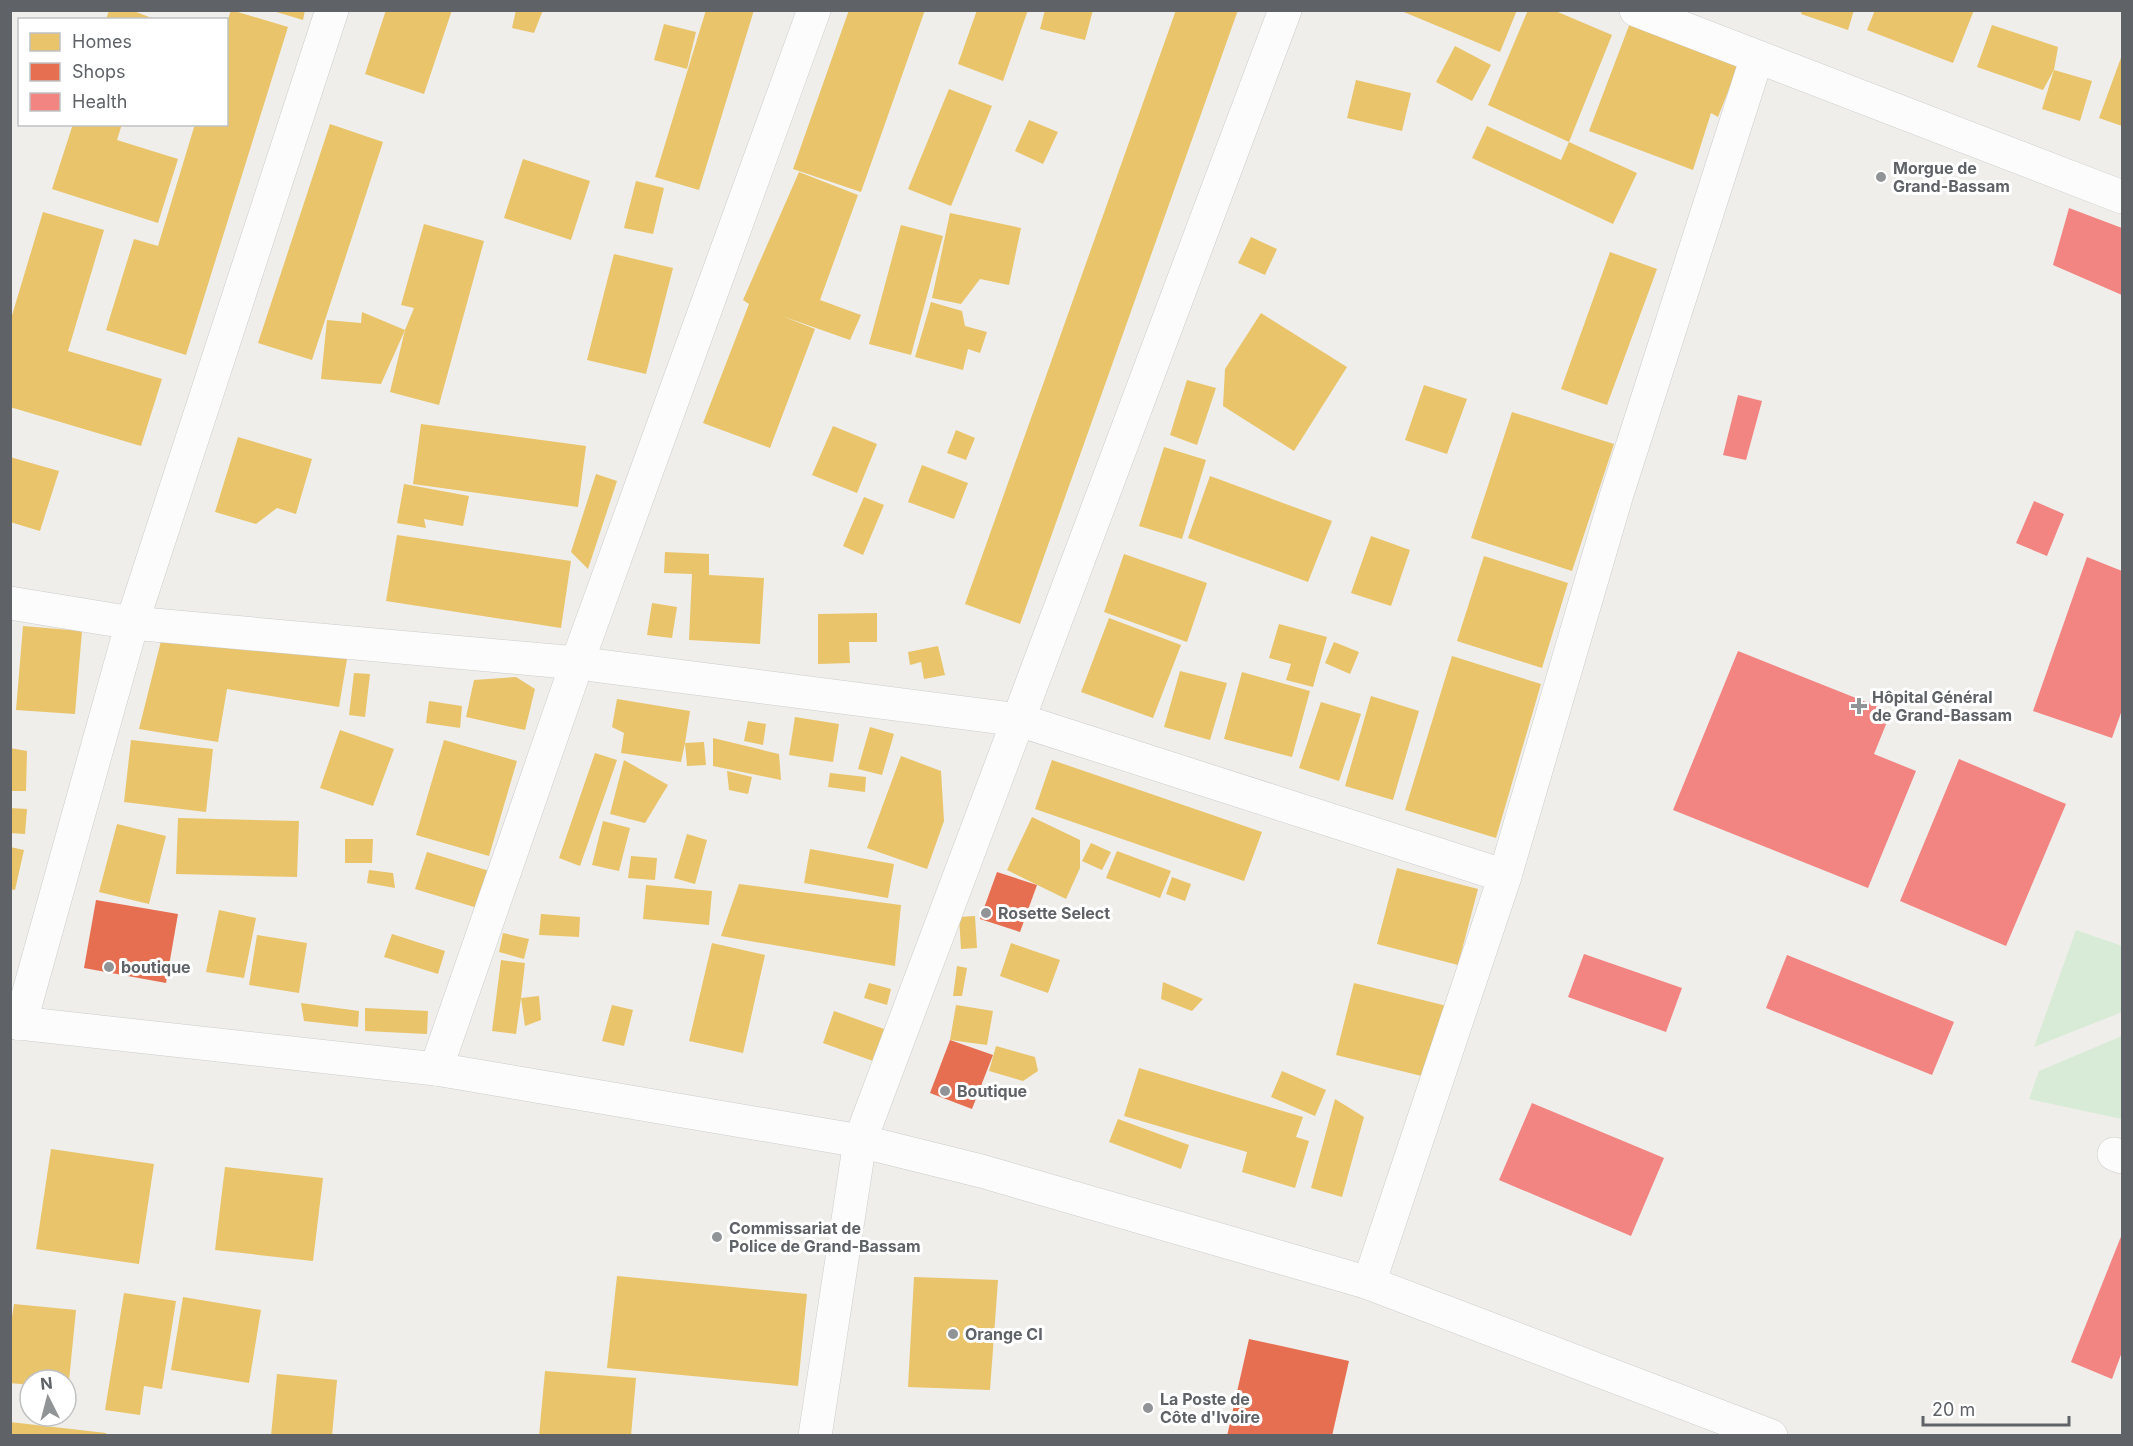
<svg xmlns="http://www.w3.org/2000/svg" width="2133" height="1446" viewBox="0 0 2133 1446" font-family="Inter,sans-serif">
<rect width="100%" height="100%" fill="#efeeea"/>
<!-- green -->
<g fill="#d8ebd6">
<polygon points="2076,930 2122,946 2122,1012 2034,1047"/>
<polygon points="2122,1036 2122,1119 2029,1099 2039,1071"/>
</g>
<!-- homes -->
<g fill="#e9c46a">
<polygon points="109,10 131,10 157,20 106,20"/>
<polygon points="231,10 288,27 186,355 106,330 134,239 158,246 195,124 226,124 226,25"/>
<polygon points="270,10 305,10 303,20"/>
<polygon points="386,10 452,10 424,94 365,74"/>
<polygon points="516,10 543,10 534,33 512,28"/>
<polygon points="706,10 754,10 699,190 655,177"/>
<polygon points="849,10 925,10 861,192 793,169"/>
<polygon points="977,10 1028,10 1003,81 958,64"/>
<polygon points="1045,10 1093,10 1085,40 1040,29"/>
<polygon points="1176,10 1238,10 1020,624 965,604"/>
<polygon points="1399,10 1517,10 1500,52"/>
<polygon points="1528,10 1553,10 1612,35 1569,142 1488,105"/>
<polygon points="1802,10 1854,10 1848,30 1801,14"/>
<polygon points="1875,10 1974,10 1953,63 1867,30"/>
<polygon points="1630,23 1739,64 1718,117 1711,113 1693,170 1589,131"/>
<polygon points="664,24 696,32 687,69 654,60"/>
<polygon points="1992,25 2058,47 2054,70 2043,90 1977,67"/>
<polygon points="1455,46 1491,65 1472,101 1436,82"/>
<polygon points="2122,55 2122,126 2099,118"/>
<polygon points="2054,70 2092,81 2080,121 2042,109"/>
<polygon points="1356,80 1411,93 1402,131 1347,118"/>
<polygon points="949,89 992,106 951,206 908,189"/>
<polygon points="1029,120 1058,132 1043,164 1015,151"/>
<polygon points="73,124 122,124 117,140 178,159 158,223 52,189"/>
<polygon points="330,124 383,142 312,360 258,343"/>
<polygon points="1487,126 1561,160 1569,142 1637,173 1613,224 1472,158"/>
<polygon points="523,159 590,181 571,240 504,218"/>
<polygon points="799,172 858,195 820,300 861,315 850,340 782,316 815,329 770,448 703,423 749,304 743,300"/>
<polygon points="636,181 664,188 653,234 624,228"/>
<polygon points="43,212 104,230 68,351 162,379 141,446 10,407 10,322"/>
<polygon points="950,213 1021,228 1009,285 980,279 961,304 932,298"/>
<polygon points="424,224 484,241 439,405 390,392 405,330 414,308 401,305"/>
<polygon points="901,225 943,236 911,355 869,344"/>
<polygon points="1251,237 1277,249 1265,275 1238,263"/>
<polygon points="1610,252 1657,269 1607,405 1561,389"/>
<polygon points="614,254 673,268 646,374 587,360"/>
<polygon points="931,302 962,311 965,326 987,332 980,353 968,349 963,370 915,357"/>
<polygon points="362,312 405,330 381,384 321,379 327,320 361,323"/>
<polygon points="1261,313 1347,367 1294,451 1223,406 1225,369"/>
<polygon points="1187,380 1216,388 1197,445 1170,435"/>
<polygon points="1424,385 1467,399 1447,454 1405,440"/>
<polygon points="1512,412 1614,444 1572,571 1471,538"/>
<polygon points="421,424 586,446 578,507 413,484"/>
<polygon points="833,426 877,444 857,493 812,475"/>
<polygon points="956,430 975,438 966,460 947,453"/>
<polygon points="238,437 312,459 296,514 277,508 256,524 215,512"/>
<polygon points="1164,447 1206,460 1182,539 1139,526"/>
<polygon points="10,457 59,471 40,531 10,522"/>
<polygon points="922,465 968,483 954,519 908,502"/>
<polygon points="596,474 617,481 588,569 571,552"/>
<polygon points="1210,476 1332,521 1308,582 1188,538"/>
<polygon points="404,484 469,496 463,526 424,519 426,528 397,523"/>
<polygon points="864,497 884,505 863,555 843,546"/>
<polygon points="397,535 571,561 561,628 386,601"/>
<polygon points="1371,536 1410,550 1391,606 1351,593"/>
<polygon points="665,552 709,554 709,575 764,578 760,644 689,640 692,574 664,573"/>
<polygon points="1124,554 1207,583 1187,642 1104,612"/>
<polygon points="1484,556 1568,583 1542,668 1457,641"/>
<polygon points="652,603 677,607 672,638 647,635"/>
<polygon points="877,613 877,642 849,642 850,663 818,664 818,614"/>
<polygon points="1109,618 1181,645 1153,718 1081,692"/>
<polygon points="1279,624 1327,637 1313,687 1286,680 1291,664 1269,658"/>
<polygon points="23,626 82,631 75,714 16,710"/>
<polygon points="163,633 347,659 339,707 227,689 218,742 139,729"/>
<polygon points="1334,642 1359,652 1350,674 1325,663"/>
<polygon points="938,646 945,675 924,679 921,662 910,665 908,652"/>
<polygon points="1452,656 1541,684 1496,838 1405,810"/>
<polygon points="1180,671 1227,683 1210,740 1164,727"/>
<polygon points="1242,672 1310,691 1292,757 1224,739"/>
<polygon points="354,673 370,674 365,717 349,715"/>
<polygon points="516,677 535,689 525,730 466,717 474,680"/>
<polygon points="1371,696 1419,711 1393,800 1345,786"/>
<polygon points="617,699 690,711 685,743 704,742 706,765 687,766 685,743 681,762 621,753 624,733 612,727"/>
<polygon points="429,701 462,706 460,728 426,723"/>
<polygon points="1321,702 1361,714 1339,781 1299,768"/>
<polygon points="795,717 839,724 833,762 789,755"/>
<polygon points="748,721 766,724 763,745 744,741"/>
<polygon points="870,727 894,734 882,775 858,769"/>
<polygon points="340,730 394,749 373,806 320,788"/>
<polygon points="713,738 779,754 781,780 713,766"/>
<polygon points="131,740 213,749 206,812 124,802"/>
<polygon points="444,740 517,761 489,856 416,835"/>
<polygon points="10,748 27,751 26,791 10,791"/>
<polygon points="595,753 617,760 580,866 559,858"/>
<polygon points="901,756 941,771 944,821 927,869 867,848"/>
<polygon points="624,760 668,785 645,823 610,814"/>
<polygon points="1052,760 1262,832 1244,881 1035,809"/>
<polygon points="727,771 752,777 748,794 729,790"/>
<polygon points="830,773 866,777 865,792 828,787"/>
<polygon points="10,808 27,809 25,834 10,833"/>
<polygon points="1032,817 1080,840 1080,868 1066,899 1007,870"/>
<polygon points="178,818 299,821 297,877 176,874"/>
<polygon points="603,821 630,828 619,871 592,865"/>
<polygon points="117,824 166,836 149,904 99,892"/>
<polygon points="687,834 707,840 695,884 674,878"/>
<polygon points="345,839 373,839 372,863 345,863"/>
<polygon points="1091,843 1111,852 1102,870 1082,861"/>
<polygon points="10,847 24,850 15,890 10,889"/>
<polygon points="810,849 894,864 888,898 804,883"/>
<polygon points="1117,851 1171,871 1160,898 1106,878"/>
<polygon points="427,852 496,873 484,910 415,889"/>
<polygon points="631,856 657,858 655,880 628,878"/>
<polygon points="1397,868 1478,889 1458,965 1377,944"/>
<polygon points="369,870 393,873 395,888 367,883"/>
<polygon points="1172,877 1191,884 1185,901 1166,894"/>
<polygon points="739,884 901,905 895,966 721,936"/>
<polygon points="646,885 712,891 709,925 643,919"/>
<polygon points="219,910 256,918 244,978 206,972"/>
<polygon points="541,914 580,917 579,937 539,935"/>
<polygon points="975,916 977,948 961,949 959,917"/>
<polygon points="503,933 529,939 524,959 499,952"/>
<polygon points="392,934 445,951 438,974 384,957"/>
<polygon points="257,935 307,943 299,993 249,985"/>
<polygon points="712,943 765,955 743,1053 689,1041"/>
<polygon points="1011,943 1060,960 1048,993 1000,976"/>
<polygon points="501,960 525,963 521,998 539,996 541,1020 525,1026 521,998 516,1034 492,1031"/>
<polygon points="957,966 967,968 962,996 953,996"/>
<polygon points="1163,982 1203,999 1192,1011 1161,999"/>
<polygon points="869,983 891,989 887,1005 864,998"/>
<polygon points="1354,983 1447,1006 1430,1078 1336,1055"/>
<polygon points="301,1003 359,1011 358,1027 304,1021"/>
<polygon points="612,1005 633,1010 624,1046 602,1041"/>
<polygon points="956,1005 993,1011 987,1045 950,1040"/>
<polygon points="365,1008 428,1011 427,1034 365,1031"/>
<polygon points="834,1011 884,1029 873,1061 823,1043"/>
<polygon points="996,1046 1035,1057 1038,1071 1023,1081 989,1071"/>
<polygon points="1139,1068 1303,1117 1296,1137 1309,1141 1295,1188 1242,1172 1247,1152 1124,1116"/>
<polygon points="1282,1071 1326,1090 1315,1116 1271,1097"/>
<polygon points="1335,1099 1364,1117 1342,1197 1311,1188"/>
<polygon points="1118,1119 1189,1145 1181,1169 1109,1142"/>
<polygon points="51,1149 154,1164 139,1264 36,1249"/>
<polygon points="225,1167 323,1178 313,1261 215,1250"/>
<polygon points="617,1276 807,1294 798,1386 607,1368"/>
<polygon points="914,1277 998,1280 990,1390 908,1387"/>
<polygon points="124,1293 176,1301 162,1389 144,1386 140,1415 105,1410"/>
<polygon points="183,1297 261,1310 249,1383 171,1370"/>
<polygon points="14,1304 76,1310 68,1391 66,1391 66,1380 30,1380 30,1385 10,1383 10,1331"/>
<polygon points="545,1371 636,1378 631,1436 539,1436"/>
<polygon points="277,1374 337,1380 332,1436 271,1436"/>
<polygon points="10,1422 106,1433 106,1436 10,1436"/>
</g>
<!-- shops -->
<g fill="#e76f51">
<polygon points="997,872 1037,885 1020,932 980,919"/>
<polygon points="96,900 178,914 166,983 84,968"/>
<polygon points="950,1040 993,1055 972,1109 930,1093"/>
<polygon points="1249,1339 1349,1361 1332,1436 1227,1436"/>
</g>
<!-- health -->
<g fill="#f28482">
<polygon points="2069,208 2122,228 2122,295 2053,265"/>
<polygon points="1738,395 1762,401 1746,460 1723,455"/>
<polygon points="2034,501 2064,514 2047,556 2016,543"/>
<polygon points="2087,557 2122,571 2122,710 2112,738 2033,711"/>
<polygon points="1738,651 1891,712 1874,754 1916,771 1868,888 1673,810"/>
<polygon points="1959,759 2066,804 2006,946 1900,901"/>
<polygon points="1584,954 1682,988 1666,1032 1568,997"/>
<polygon points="1787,955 1954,1022 1932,1075 1766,1008"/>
<polygon points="1532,1103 1664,1158 1631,1236 1499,1180"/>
<polygon points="2122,1234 2122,1352 2112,1379 2071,1362"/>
</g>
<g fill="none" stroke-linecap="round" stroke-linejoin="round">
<defs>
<g id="minor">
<polyline points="1636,10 2122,197"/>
<polyline points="10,603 132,623 577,663 1019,720 1505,876"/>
<polyline points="10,1022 436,1069 860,1141 981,1171 1369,1283 1771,1436"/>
<polyline points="20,1024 132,623 332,10"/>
<polyline points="436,1069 577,663 814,10"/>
<polyline points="2114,1154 2122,1157"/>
<polyline points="1369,1283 1505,876 1616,497 1757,57"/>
<polyline points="815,1436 860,1141 1285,10"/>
</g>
</defs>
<!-- minor casing -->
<use href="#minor" stroke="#cbcccc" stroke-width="34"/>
<!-- minor -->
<use href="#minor" stroke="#fdfcfc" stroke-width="33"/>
</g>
<!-- markers -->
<g fill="#919496" stroke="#fff" stroke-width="2">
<circle cx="1881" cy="177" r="6"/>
<path d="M1856 697h6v6h6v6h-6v6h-6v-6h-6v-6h6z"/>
<circle cx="986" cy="913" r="6"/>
<circle cx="109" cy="967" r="6"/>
<circle cx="945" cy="1091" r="6"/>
<circle cx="717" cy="1237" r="6"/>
<circle cx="953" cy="1334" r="6"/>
<circle cx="1148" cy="1408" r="6"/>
</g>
<g text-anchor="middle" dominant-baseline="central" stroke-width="6" stroke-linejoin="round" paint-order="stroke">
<!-- poi labels -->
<g font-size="16" font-weight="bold" fill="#5f6368" stroke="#fff" text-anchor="start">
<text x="1893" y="168">Morgue de<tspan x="1893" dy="18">Grand-Bassam</tspan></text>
<text x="1872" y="697">Hôpital Général<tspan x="1872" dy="18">de Grand-Bassam</tspan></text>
<text x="998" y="913">Rosette Select</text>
<text x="121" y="967">boutique</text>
<text x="957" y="1091">Boutique</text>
<text x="729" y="1228">Commissariat de<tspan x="729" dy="18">Police de Grand-Bassam</tspan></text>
<text x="965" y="1334">Orange CI</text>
<text x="1160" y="1399">La Poste de<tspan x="1160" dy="18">Côte d'Ivoire</tspan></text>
</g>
</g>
<!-- border -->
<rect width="2133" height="1446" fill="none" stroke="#5f6368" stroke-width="24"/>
<!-- legend -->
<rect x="18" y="18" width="210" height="108" fill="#ffffff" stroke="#bfc1c3" stroke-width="1.5"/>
<rect x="30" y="33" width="30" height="18" fill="#e9c46a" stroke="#bfc1c3" stroke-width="1.5"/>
<text x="72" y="48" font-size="18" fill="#5f6368">Homes</text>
<rect x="30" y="63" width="30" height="18" fill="#e76f51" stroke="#bfc1c3" stroke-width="1.5"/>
<text x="72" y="78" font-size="18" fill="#5f6368">Shops</text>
<rect x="30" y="93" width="30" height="18" fill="#f28482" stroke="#bfc1c3" stroke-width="1.5"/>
<text x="72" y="108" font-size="18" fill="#5f6368">Health</text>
<!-- north arrow -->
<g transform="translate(48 1398) rotate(354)"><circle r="28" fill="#ffffff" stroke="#bfc1c3" stroke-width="1.5"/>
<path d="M0-4.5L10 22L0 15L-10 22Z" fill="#919496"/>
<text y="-9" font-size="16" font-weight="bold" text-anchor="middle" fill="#5f6368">N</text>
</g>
<!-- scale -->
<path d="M1923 1416v9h146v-9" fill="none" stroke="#5f6368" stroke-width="3"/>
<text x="1932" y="1416" font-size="18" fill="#5f6368" stroke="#ffffff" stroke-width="4.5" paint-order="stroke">20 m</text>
</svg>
